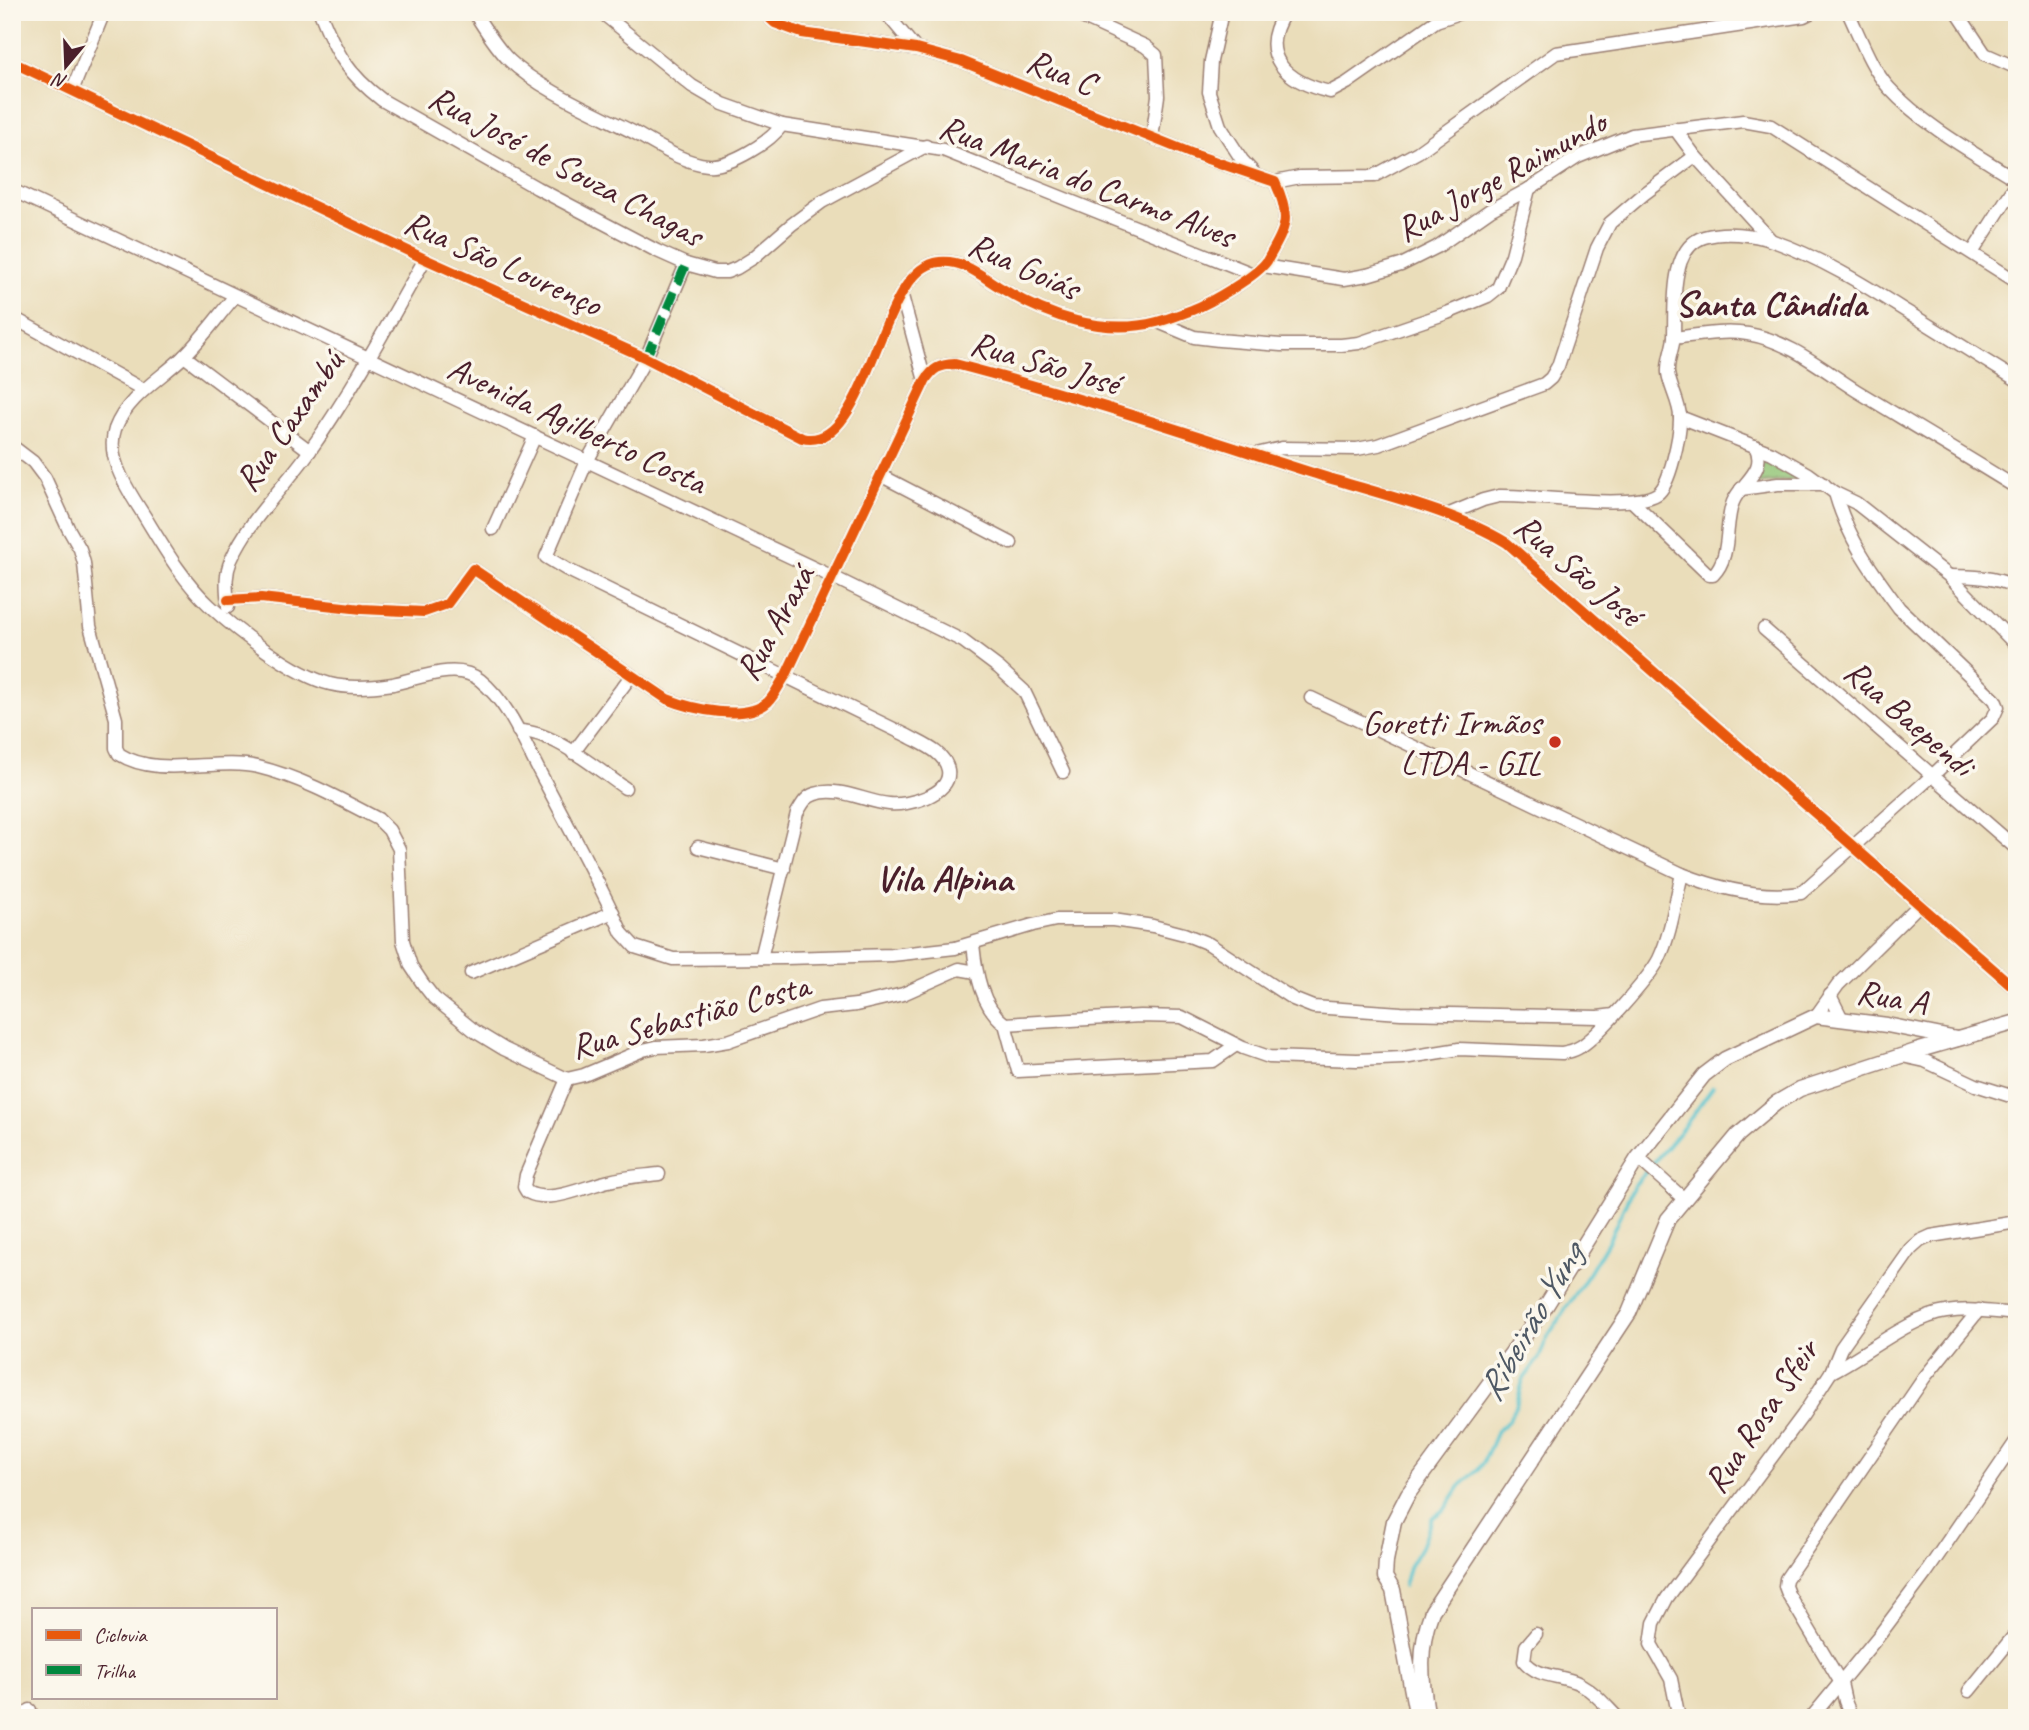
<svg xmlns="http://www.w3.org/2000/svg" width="2029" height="1730" viewBox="0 0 2029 1730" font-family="Caveat,sans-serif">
<rect width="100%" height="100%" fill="#fbf7ec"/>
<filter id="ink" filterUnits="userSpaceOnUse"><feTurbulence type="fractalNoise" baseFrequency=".0143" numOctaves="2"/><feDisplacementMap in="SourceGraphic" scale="14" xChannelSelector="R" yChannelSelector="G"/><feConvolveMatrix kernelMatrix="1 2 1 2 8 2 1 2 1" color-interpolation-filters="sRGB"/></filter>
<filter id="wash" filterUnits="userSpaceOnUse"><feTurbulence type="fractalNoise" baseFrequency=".00686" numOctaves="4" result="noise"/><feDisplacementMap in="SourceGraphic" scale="28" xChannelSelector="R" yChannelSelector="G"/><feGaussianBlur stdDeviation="1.57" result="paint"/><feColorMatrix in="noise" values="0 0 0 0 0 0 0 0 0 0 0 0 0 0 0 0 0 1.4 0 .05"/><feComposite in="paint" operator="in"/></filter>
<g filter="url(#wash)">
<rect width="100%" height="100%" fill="#eaddba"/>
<!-- green -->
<polygon fill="#90c475" stroke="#6d7250" stroke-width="2" points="1762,454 1811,478 1755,484"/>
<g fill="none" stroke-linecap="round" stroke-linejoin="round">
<!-- stream -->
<polyline stroke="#56c3ce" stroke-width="3.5" points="1404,1586 1409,1567 1421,1547 1432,1518 1445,1509 1460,1486 1478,1470 1484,1461 1497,1431 1508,1421 1516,1406 1523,1380 1539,1358 1548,1336 1590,1272 1609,1240 1633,1187 1687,1123 1713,1087"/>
</g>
</g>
<g filter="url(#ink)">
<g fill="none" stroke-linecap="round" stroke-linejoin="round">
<defs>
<g id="minor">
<path d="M320 12C336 53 347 73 382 100L537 188 657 251 686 264 715 272H727L737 268 753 258 791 225 822 202 926 146"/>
<path d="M474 12C485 29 495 46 509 60 540 90 596 113 635 133 657 145 683 163 708 165 730 167 770 142 782 125"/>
<polyline points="601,12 692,86 723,104 782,125 943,150 1253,274"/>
<polyline points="885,12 916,49"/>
<polyline points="1222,12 1211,61 1209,92 1220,126 1242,160 1254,173"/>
<path d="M1285 12C1256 56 1287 82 1330 92L1347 83 1436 21 1463 12"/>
<path d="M1848 12C1860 37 1871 68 1889 88 1924 126 1974 153 2017 180"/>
<polyline points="1957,12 1985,54 2017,68"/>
<polyline points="1075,14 1145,46 1156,55 1158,96 1152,138"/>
<path d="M12 62 425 259 646 358 802 438C869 455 877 268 939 262 963 259 981 276 1001 288 1046 316 1103 336 1157 322 1169 319 1181 314 1192 310 1210 303 1257 276 1267 261 1286 227 1292 219 1275 182L1193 154 961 61 916 49 802 33 775 23 763 12"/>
<polyline points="72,91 104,12"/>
<polyline points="1675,129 1695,156 1771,240"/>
<polyline points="1275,182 1300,177 1374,176 1418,152 1556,53 1804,16 1812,12"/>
<polyline points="12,190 833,577 963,641 999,668 1024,691 1063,772"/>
<polyline points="1972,253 2017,183"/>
<path d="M686 264 646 358 587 461 546 557 566 569 908 736C922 744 945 752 948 770 952 795 907 806 889 804 865 802 840 786 815 794 805 797 802 805 797 813L761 958"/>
<polyline points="1263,266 1344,279 1367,275 1401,265 1437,247 1490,210 1529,189 1578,157 1632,135 1743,121 1771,126 2017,282"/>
<path d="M235 296C218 316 202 339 183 357 160 379 127 397 115 429 111 441 113 455 117 466 123 484 135 501 145 517 164 548 183 581 210 606 237 631 294 675 330 684 350 689 373 687 393 684 418 679 456 661 480 680 511 705 526 748 545 782 571 832 599 881 622 933L635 947 673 959 785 958 892 955 955 948 1033 925 1056 920H1113L1153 926 1184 934 1209 944 1293 999 1313 1007 1401 1013 1598 1017 1614 1015"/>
<polyline points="902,296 925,381"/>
<polyline points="12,317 144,390"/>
<polyline points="1158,322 1194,337 1219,340 1281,345 1341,345 1359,343 1447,313 1488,296 1498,288 1512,255 1529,189"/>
<path d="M1674 338C1698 335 1724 330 1748 334 1790 341 1822 369 1857 391 1910 423 1964 455 2017 488"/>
<polyline points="184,356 310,451"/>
<polyline points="1680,417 1772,453 1809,474 1835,493 1856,503 1949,576 2017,646"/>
<path d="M12 446 33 462 45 478 68 528 80 549 84 563 90 626 116 719V748L119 754C158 779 216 757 258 767 300 777 340 799 378 819L389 830 399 849 403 941 411 966 423 984 434 998 476 1032 504 1049 567 1079 584 1075 643 1050 656 1047 704 1045 728 1041 820 1009 856 1005 903 994 959 969 976 972"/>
<polyline points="1256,454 1282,448 1357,449 1378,445 1544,384 1551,378 1558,366 1597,248 1610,223 1644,194 1695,156"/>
<polyline points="882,476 1011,543"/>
<polyline points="1741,489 1778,484 1824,484"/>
<path d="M1633 502 1709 575H1713C1732 556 1724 525 1733 502 1741 482 1768 471 1755 446"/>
<path d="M1447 515 1483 500 1499 496C1535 495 1632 510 1657 494 1670 486 1680 435 1680 419 1681 405 1670 388 1668 373 1667 360 1673 349 1674 337 1675 307 1669 248 1704 237 1724 231 1753 234 1773 241 1819 257 1863 284 1904 310 1942 333 1979 357 2017 380"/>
<polyline points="493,529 535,436"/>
<path d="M1949 576C1973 576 1994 577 2017 587"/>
<path d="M228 600 261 598 362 609 424 612 447 604 473 569 667 699C692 709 745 722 768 702 775 695 780 683 786 675L925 381C933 368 939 365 955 364 1078 396 1200 437 1322 476 1380 494 1455 511 1507 543L2017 990"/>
<path d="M228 607C227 590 224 577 231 560 250 518 283 489 309 452 352 391 388 324 425 259"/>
<polyline points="1764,629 2017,849"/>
<path d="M1311 698 1682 874C1720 889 1760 899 1801 893L1933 775 1993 718 1998 707 1995 700 1899 608C1871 570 1848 539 1835 493"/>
<path d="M518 731C552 730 597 769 625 788"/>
<polyline points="573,753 631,676"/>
<polyline points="698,847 784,869"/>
<path d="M973 944C976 973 981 1006 1005 1024L1140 1016 1182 1017 1243 1048 1269 1057 1357 1060 1403 1058 1459 1049 1562 1053C1568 1052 1573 1051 1578 1048 1595 1040 1650 977 1659 959 1671 934 1675 902 1682 874"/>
<polyline points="471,973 613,912"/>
<polyline points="1830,995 1841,1017"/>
<polyline points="1816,1016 1838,985 1919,905"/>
<polyline points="1005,1024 1018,1071 1213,1061 1236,1045"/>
<polyline points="1902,1056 1925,1061 1976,1085 2017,1098"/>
<path d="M567 1079 526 1175 524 1187 527 1192C551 1205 585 1186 609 1181 625 1177 642 1176 659 1174"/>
<polyline points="1638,1158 1684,1199"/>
<path d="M1831 1372C1865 1355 1910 1317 1946 1312 1970 1308 1993 1312 2017 1314"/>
<path d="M1536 1634 1526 1646 1524 1661C1539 1679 1560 1674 1580 1684 1595 1692 1606 1706 1618 1718"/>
<polyline points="1969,1691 2017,1632"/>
<polyline points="21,1718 30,1710"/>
<polyline points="1679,1718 1671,1679 1651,1644 1654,1623 1667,1598 1803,1415 1831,1372 1841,1348 1911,1249 1920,1241 1931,1236 2017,1222"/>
<polyline points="1811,1718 1881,1633 1926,1573 2017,1440"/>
<polyline points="1852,1718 1845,1701 1841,1683 1788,1594 1785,1586 1786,1579 1924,1378 1979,1310"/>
</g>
<g id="major">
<polyline points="1417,1718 1393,1590 1385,1577 1386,1561 1394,1521 1408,1494 1544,1309 1638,1158 1704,1075 1725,1059 1816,1016 1887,1025 1957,1039"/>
<path d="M1428 1718C1421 1680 1418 1647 1432 1611L1629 1313 1668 1219 1738 1135 1776 1103 1800 1089 1916 1051 2017 1022"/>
</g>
</defs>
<!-- minor casing -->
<use href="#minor" stroke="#9a7e72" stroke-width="15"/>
<!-- major casing -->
<use href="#major" stroke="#9a7e72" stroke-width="17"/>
<!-- minor -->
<use href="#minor" stroke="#fff" stroke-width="12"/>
<!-- major -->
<use href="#major" stroke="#fff" stroke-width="14"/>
<!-- quiet -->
<polyline stroke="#00873e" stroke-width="9" stroke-dasharray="18 9" stroke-linecap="butt" points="646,358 686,264"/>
<defs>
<g id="cycleway">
<path d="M12 62 425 259 646 358 802 438C869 455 877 268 939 262 963 259 981 276 1001 288 1046 316 1103 336 1157 322 1169 319 1181 314 1192 310 1210 303 1257 276 1267 261 1286 227 1292 219 1275 182L1193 154 961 61 916 49 802 33 775 23 763 12"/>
<path d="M228 600 261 598 362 609 424 612 447 604 473 569 667 699C692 709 745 722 768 702 775 695 780 683 786 675L925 381C933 368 939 365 955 364 1078 396 1200 437 1322 476 1380 494 1455 511 1507 543L2017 990"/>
</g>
</defs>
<!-- cycleway casing -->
<use href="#cycleway" stroke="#fbf7ec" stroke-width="15"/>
<!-- cycleway -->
<use href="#cycleway" stroke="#e8590c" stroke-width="10"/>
</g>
</g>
<!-- markers -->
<circle fill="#c8321e" stroke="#fbf7ec" stroke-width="2.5" cx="1555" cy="742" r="7"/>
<g text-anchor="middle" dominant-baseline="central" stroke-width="7" stroke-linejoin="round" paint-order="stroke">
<!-- street labels -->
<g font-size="35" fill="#4a1f2b" stroke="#fbf7ec">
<text transform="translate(1061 72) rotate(22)">Rua C</text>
<text transform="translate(566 166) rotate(28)">Rua José de Souza Chagas</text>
<text transform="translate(1501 176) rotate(-29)">Rua Jorge Raimundo</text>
<text transform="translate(1087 181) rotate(21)">Rua Maria do Carmo Alves</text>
<text transform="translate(503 263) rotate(24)">Rua São Lourenço</text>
<text transform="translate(1024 266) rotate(24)">Rua Goiás</text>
<text transform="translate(1045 363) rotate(16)">Rua São José</text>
<text transform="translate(289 421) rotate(-55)">Rua Caxambú</text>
<text transform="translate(577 425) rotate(25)">Avenida Agilberto Costa</text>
<text transform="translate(1578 570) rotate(40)">Rua São José</text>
<text transform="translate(775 623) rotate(-61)">Rua Araxá</text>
<text transform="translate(1909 718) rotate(41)">Rua Baependi</text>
<text transform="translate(1892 997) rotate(10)">Rua A</text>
<text transform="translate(690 1016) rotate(-15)">Rua Sebastião Costa</text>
<text transform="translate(1761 1416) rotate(-56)">Rua Rosa Sfeir</text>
</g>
<!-- poi labels -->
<g font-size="35" fill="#4a1f2b" stroke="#fbf7ec" text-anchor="end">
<text x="1541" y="722">Goretti Irmãos<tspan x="1541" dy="40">LTDA - GIL</tspan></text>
</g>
<!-- neighbourhood labels -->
<g font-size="37" font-weight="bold" fill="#4a1f2b" stroke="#fbf7ec">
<text x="1771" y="303">Santa Cândida</text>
<text x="944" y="878">Vila Alpina</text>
</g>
<!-- water labels -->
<g font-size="37" font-style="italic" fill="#4e5864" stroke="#fbf7ec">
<text transform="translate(1530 1322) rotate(-60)">Ribeirão Yung</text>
</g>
</g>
<!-- margin -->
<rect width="2029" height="1730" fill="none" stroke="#fbf7ec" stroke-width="42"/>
<!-- legend -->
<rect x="32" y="1608" width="245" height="91" fill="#fbf7ec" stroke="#b4a19f" stroke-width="2"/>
<rect x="46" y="1630" width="35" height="10" fill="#e8590c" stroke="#b4a19f" stroke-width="2"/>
<text x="94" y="1642" font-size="21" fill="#4a1f2b">Ciclovia</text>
<rect x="46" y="1665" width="35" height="10" fill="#00873e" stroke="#b4a19f" stroke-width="2"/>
<text x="94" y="1678" font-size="21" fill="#4a1f2b">Trilha</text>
<!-- north arrow -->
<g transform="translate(66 66) rotate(199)" stroke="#fbf7ec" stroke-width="5" paint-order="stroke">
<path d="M0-5L12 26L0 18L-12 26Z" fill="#4a1f2b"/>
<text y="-10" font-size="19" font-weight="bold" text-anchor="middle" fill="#4a1f2b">N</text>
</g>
</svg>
